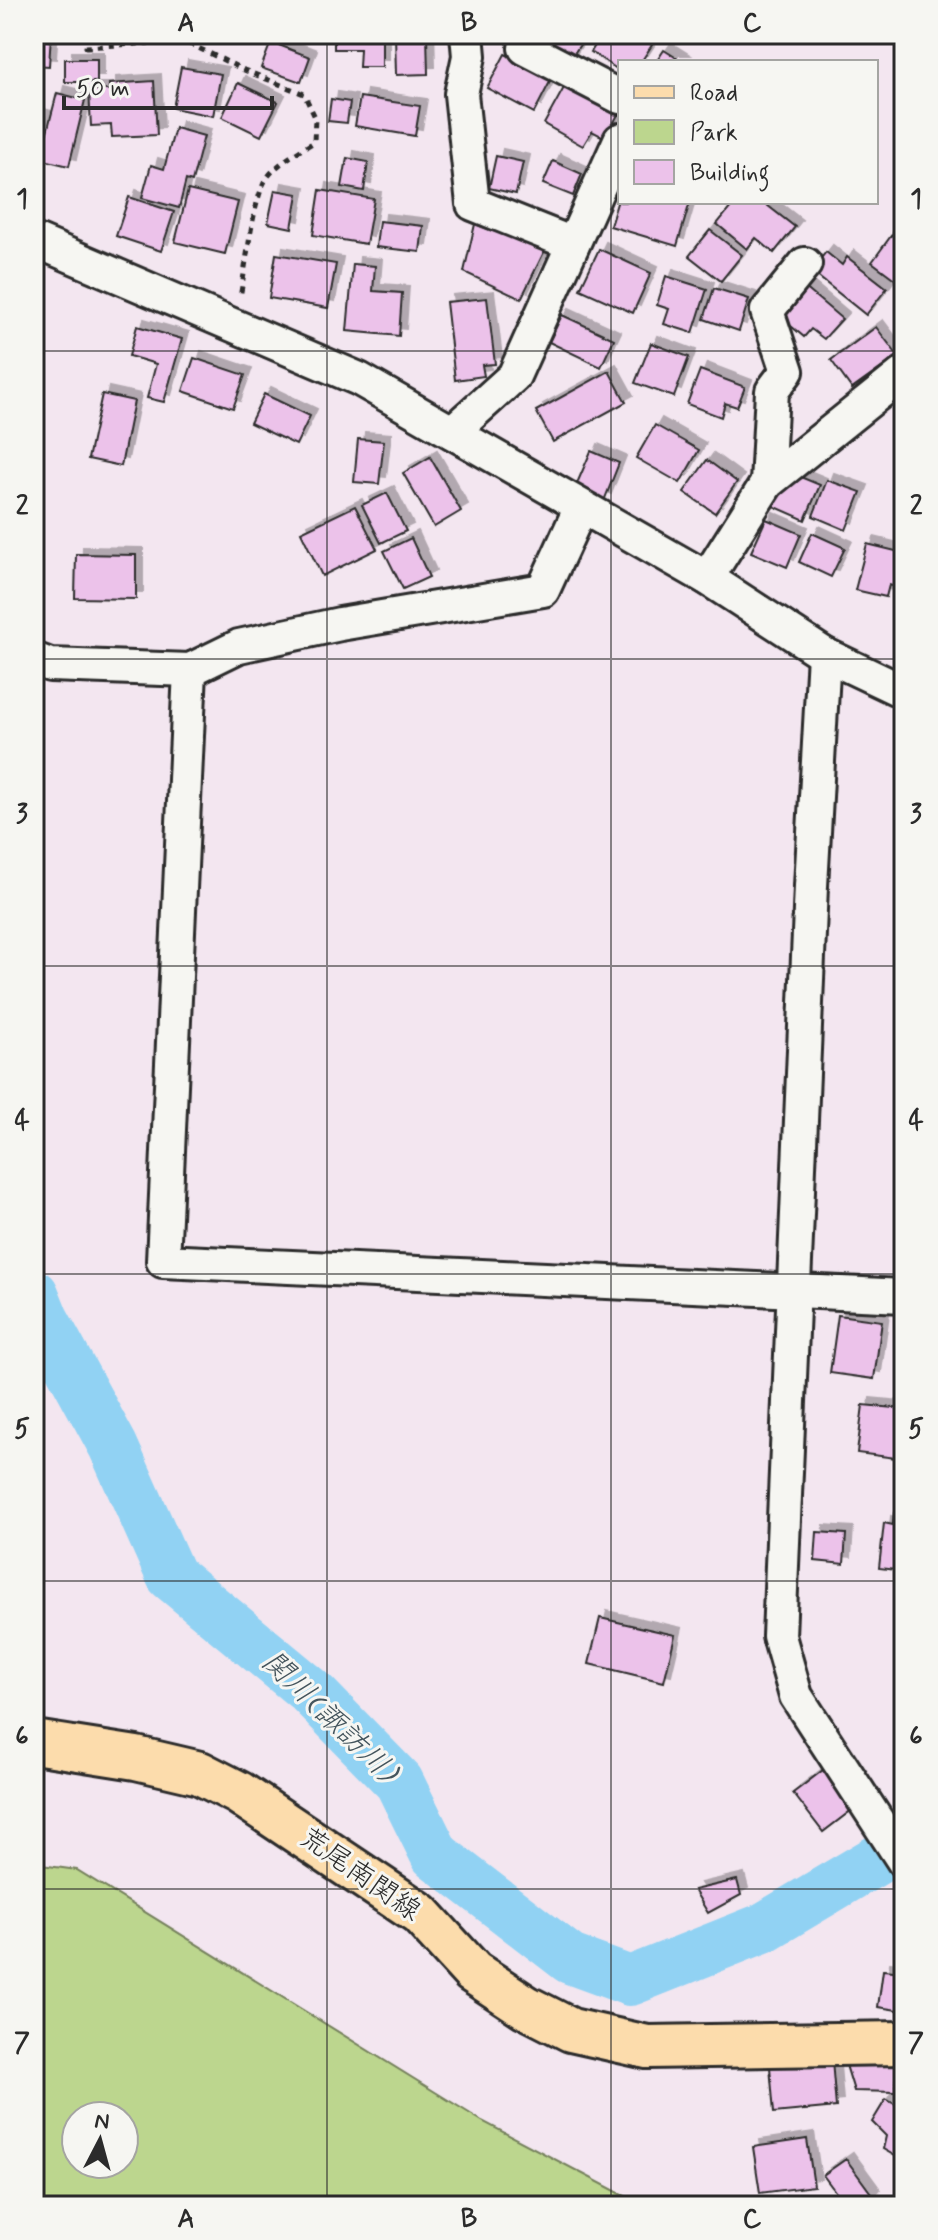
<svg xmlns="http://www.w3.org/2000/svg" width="938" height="2240" viewBox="0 0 938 2240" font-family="Mynerve,'Klee One',sans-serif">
<defs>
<filter id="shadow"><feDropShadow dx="7" dy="-7" stdDeviation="0" flood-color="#0004"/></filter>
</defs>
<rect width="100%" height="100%" fill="#f3e6f0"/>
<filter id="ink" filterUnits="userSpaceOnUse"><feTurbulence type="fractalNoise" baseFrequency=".0125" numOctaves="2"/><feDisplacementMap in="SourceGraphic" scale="16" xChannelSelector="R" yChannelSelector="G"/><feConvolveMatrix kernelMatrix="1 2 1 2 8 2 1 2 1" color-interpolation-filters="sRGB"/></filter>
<g filter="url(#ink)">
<!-- green -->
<path fill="#bcd68e" stroke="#74805c" stroke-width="2" fill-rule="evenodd" d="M34 1864 77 1870 482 2121 644 2206H34ZM76 2116H124V2164H76Z"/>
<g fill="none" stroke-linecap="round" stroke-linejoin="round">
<!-- river -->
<polyline stroke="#91d2f3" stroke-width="50" points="34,1294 44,1319 113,1446 171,1576 309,1690 399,1782 435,1855 570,1959 630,1981 763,1928 904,1844"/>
</g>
<!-- building -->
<g fill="#ecc2ea" stroke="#2b2b2b" stroke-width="2" filter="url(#shadow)">
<polygon points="34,34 51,34 49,66 34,65"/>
<polygon points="334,34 382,34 382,67 359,67 360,49 334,49"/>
<polygon points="395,34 427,34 428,74 396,75"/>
<polygon points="548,34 587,34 569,61 542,43"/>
<polygon points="602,34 636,34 652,45 641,62 620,62 620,71 591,52"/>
<polygon points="271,42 310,57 301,82 261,68"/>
<polygon points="664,50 683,62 656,62"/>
<polygon points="505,54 552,78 534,113 487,88"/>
<rect x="65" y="59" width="32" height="23"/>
<polygon points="181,67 221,74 213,116 173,108"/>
<polygon points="154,81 157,135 112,137 111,125 91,126 89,90 109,90 109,84"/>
<polygon points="238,83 278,102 261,136 222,117"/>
<polygon points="566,84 619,113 605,138 592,131 583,146 544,124"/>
<polygon points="57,93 85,100 69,166 40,159"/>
<polygon points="360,97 420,106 415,136 355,126"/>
<polygon points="331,99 350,102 347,123 328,121"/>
<polygon points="34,115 44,118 34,152"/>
<polygon points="175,128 204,136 192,182 186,180 179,208 142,198 151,165 164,169"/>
<polygon points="496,156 523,162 516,194 489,188"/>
<polygon points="347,158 368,162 364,191 342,187"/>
<polygon points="553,161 582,174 573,196 543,184"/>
<polygon points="188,190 238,202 225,254 175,242"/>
<polygon points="275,190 298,194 292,228 268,223"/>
<polygon points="320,190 374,199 366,244 313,235"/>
<polygon points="620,193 620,202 690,202 677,246 610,226"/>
<polygon points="129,197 174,212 161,251 116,236"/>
<polygon points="735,202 763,202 795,227 774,253 756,238 747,249 717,224"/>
<polygon points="379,221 423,226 420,252 376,247"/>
<polygon points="475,224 493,231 495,225 545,250 521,299 464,272"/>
<polygon points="896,229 904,235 904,286 872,262"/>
<polygon points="710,230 742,255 721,281 689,256"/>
<polygon points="599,249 651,273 633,313 580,289"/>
<polygon points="826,252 842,265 847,257 887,288 866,315 811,271"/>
<polygon points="276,254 336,264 328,308 269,298"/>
<polygon points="353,264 375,266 373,291 402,293 399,336 347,331"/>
<polygon points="666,276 707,289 693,333 664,324 669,309 657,305"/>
<polygon points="803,286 842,319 824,339 811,329 804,337 778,315"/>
<polygon points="714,288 749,299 739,331 704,319"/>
<polygon points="487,298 495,364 482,365 484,376 455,380 446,302"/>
<polygon points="562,315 614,339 601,367 549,342"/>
<polygon points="137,326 182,339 164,402 147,398 156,364 129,356"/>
<polygon points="876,327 898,356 852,389 831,360"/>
<polygon points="651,343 689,357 674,397 635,383"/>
<polygon points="194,358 245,375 233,408 183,391"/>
<polygon points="700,370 745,387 737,407 725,403 721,417 687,404"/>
<polygon points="609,371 626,402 553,442 536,411"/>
<polygon points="102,394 134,401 121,466 88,459"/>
<polygon points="264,394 310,416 296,445 250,423"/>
<polygon points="655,425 699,450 680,483 636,458"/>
<polygon points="358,439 384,441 379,484 354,482"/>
<polygon points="591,451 619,463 604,501 575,488"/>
<polygon points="430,457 461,511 434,527 403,473"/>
<polygon points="707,460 737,482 715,513 684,492"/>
<polygon points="786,471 820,485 805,520 771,505"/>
<polygon points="827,480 861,492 846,530 813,516"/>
<polygon points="387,493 406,531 381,543 362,505"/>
<polygon points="355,506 377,549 322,576 301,532"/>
<polygon points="766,519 801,534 787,567 751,552"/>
<polygon points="812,533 845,548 831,577 799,562"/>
<polygon points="411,538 429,577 403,589 384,551"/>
<polygon points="867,544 904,553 904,589 889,585 886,597 855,590"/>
<polygon points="76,554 136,555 136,599 75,598"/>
<polygon points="838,1315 882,1321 874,1379 830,1373"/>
<polygon points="863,1405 904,1409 904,1459 857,1453"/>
<polygon points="894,1513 904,1515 904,1571 879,1568 884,1523 893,1525"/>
<polygon points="817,1532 846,1534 844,1564 815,1561"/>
<polygon points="600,1618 675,1635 664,1682 589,1664"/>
<polygon points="827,1767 857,1806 823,1832 793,1793"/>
<polygon points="737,1880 741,1895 708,1913 694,1890"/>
<polygon points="883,1970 904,1972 904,2011 878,2007"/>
<polygon points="832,2061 836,2107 774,2113 770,2067"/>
<polygon points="846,2065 897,2066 896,2092 854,2091"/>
<polygon points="886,2099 904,2110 904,2161 883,2149 886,2136 872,2122"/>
<polygon points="807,2139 814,2186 760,2193 753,2147"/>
<polygon points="846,2159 873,2196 865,2206 846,2206 823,2175"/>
</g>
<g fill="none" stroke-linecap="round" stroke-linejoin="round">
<defs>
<g id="minor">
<polyline points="467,34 469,56 461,94 473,204 573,244"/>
<polyline points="525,48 620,97"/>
<polyline points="34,240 359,379 707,578 824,654 904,692"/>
<polyline points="452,432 514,376 620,140"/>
<polyline points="767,483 772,391 787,371 767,311 805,264"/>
<polyline points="707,578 767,483 904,373"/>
<polyline points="824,654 811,886 779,1636 796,1696 904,1862"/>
<polyline points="34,659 50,665 190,670 239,646 340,624 543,590 581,507"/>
<polyline points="190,670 163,1261 904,1296"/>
</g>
<polyline id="major" points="34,1742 136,1758 200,1773 239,1793 420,1914 473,1972 526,2007 571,2030 647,2047 904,2043"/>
</defs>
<!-- minor casing -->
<use href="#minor" stroke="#2b2b2b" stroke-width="38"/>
<!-- major casing -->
<use href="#major" stroke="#2b2b2b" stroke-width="48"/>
<!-- path -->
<g stroke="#2b2b2b" stroke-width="5" stroke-dasharray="6 6" stroke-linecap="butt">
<polyline points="88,34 86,47 184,41"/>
<path d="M184 34V41L244 70 304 94 315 117 314 142C298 152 275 164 265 181 252 205 246 268 240 297"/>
</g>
<!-- minor -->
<use href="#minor" stroke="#f6f6f2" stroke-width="32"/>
<!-- major -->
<use href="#major" stroke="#fcdcac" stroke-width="42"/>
</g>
</g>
<!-- grid -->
<path fill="none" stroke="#2b2b2b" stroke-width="2" stroke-opacity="0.55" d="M327 34V2206M611 34V2206M34 351H904M34 659H904M34 966H904M34 1274H904M34 1581H904M34 1889H904"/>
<g text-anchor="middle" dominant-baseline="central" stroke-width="6" stroke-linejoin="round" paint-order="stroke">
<!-- street labels -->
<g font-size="28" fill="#2b2b2b" stroke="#f6f6f2">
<text transform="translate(360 1875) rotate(35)">荒尾南関線</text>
</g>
<!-- water labels -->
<g font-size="30" font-style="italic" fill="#44555d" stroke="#f6f6f2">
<text transform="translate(329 1717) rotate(44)">関川(諏訪川)</text>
</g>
</g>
<!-- margin -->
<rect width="938" height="2240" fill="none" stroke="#f6f6f2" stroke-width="88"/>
<!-- legend -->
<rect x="618" y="60" width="260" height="144" fill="#f6f6f2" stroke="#a5a5a2" stroke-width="2"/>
<rect x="634" y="86" width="40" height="12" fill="#fcdcac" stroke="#a5a5a2" stroke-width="2"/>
<text x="690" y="100" font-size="24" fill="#2b2b2b">Road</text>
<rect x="634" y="120" width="40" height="24" fill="#bcd68e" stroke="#a5a5a2" stroke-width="2"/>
<text x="690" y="140" font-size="24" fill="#2b2b2b">Park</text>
<rect x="634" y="160" width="40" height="24" fill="#ecc2ea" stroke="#a5a5a2" stroke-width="2"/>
<text x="690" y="180" font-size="24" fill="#2b2b2b">Building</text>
<!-- north arrow -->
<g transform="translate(100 2140) rotate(6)"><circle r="38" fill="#f6f6f2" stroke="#a5a5a2" stroke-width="2"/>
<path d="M0-6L14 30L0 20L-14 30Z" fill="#2b2b2b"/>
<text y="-12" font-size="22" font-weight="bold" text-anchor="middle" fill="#2b2b2b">N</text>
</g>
<!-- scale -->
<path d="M64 96v12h208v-12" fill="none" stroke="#2b2b2b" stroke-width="4"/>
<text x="76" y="96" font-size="24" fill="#2b2b2b" stroke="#f6f6f2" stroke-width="6" paint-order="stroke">50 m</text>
<rect x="44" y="44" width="850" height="2152" fill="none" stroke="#2b2b2b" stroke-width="3"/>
<g font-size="26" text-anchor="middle" font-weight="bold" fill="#2b2b2b">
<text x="186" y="31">A</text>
<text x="469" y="31">B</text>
<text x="752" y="31">C</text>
<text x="22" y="207">1</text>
<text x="916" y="207">1</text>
<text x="22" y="514">2</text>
<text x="916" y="514">2</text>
<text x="22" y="822">3</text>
<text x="916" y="822">3</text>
<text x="22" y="1129">4</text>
<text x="916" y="1129">4</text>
<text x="22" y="1437">5</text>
<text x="916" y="1437">5</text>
<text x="22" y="1744">6</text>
<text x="916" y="1744">6</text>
<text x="22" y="2051">7</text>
<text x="916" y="2051">7</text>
<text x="186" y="2227">A</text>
<text x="469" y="2227">B</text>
<text x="752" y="2227">C</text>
</g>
</svg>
